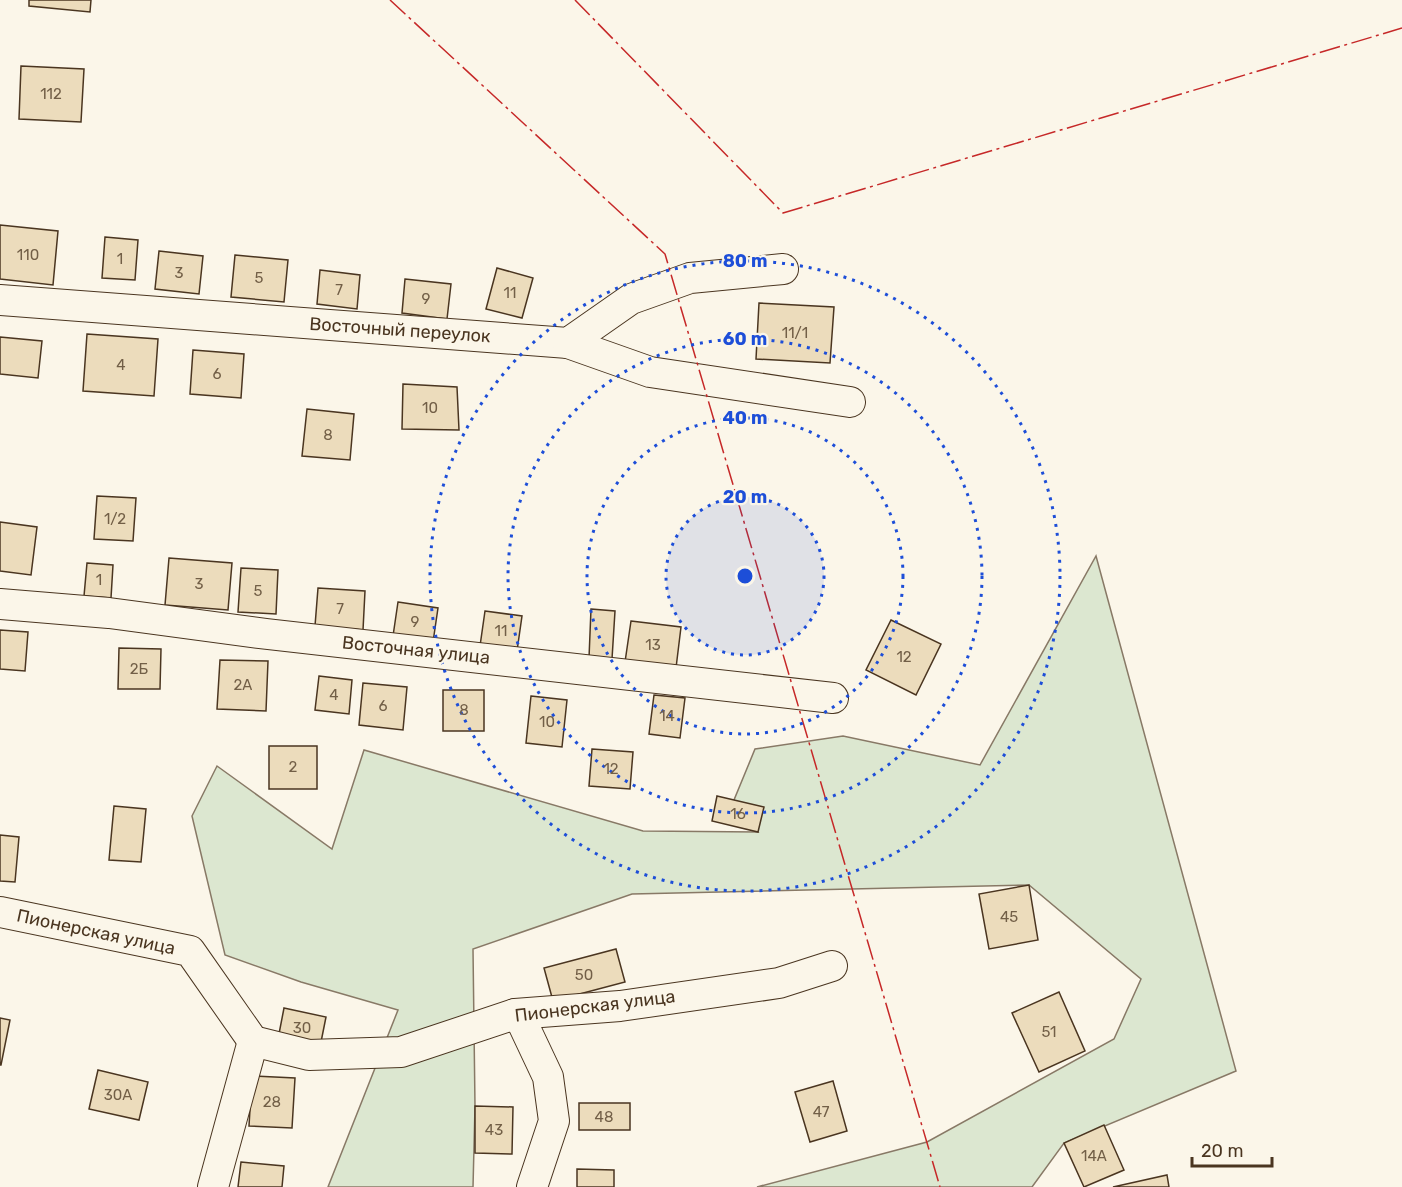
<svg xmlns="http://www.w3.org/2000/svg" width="1402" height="1187" viewBox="0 0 1402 1187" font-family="Rubik,sans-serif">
<rect width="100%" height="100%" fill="#fbf6e9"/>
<!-- green -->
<polygon fill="#dce7d0" stroke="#887966" stroke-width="1.5" points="1096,556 1236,1071 1064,1143 1032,1187 757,1187 927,1142 1114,1039 1141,979 1029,885 632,894 473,949 475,1106 473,1187 328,1187 398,1010 301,982 225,955 192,816 217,766 332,849 364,750 643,831 758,832 734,800 755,749 843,736 980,765"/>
<!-- building -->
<g fill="#ecdcbc" stroke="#4a3520" stroke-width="1.5">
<polygon points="29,0 91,0 90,12 29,6"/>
<polygon points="21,66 84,69 81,122 19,119"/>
<polygon points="0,225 58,231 53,285 0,279"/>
<polygon points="105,237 138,240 135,280 102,278"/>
<polygon points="159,251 203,256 199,294 155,289"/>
<polygon points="235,255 288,260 284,302 231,297"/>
<polygon points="497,268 533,278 522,318 486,309"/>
<polygon points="320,270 360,275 357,309 317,304"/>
<polygon points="405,279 451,284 447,319 402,313"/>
<polygon points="759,303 834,307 830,363 756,359"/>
<polygon points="87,334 158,339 154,396 83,391"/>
<polygon points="0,337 42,341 38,378 0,374"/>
<polygon points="193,350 244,354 241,398 190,394"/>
<polygon points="403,384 457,387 459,430 402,429"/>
<polygon points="307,409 354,414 350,460 302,456"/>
<polygon points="97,496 136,498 133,541 94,539"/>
<polygon points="0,522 37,527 31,575 0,571"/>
<polygon points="169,558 232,563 228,610 165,605"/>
<polygon points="87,563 113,565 111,598 84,596"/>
<polygon points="241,568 278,570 276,614 238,612"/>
<polygon points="318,588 365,591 363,630 315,626"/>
<polygon points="398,602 438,608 433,642 393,636"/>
<polygon points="591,609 615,611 612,659 589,658"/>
<polygon points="485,611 522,616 517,651 480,646"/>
<polygon points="891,620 941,644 916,695 866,670"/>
<polygon points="631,621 681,627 676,668 625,662"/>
<polygon points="0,630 28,632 25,671 0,669"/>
<polygon points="119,648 161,649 160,689 118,689"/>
<polygon points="220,660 268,661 266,711 217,709"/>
<polygon points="319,676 352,680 349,714 315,710"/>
<polygon points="363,683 407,687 403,730 359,725"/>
<rect x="443" y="690" width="41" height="41"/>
<polygon points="654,695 685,698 680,738 649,734"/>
<polygon points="531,696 567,700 562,747 526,743"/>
<rect x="269" y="746" width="48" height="43"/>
<polygon points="592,749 633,752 630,789 589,786"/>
<polygon points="717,796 764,807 758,832 712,821"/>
<polygon points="114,806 146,809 141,862 109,860"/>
<polygon points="0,835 19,837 15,882 0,881"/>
<polygon points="1029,885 1038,940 989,949 979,894"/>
<polygon points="616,949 625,982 553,1001 544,968"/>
<polygon points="1059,992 1085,1051 1039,1072 1012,1013"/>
<polygon points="284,1008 326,1017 320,1047 278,1039"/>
<polygon points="0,1018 10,1020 1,1065 0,1065"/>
<polygon points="98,1070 148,1082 139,1120 89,1109"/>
<polygon points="252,1076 295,1078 292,1128 249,1126"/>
<polygon points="833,1081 847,1131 810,1142 795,1092"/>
<rect x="579" y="1103" width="51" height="27"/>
<polygon points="475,1106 513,1107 512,1154 475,1153"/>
<polygon points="1104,1125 1124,1170 1084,1187 1064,1143"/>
<polygon points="241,1162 284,1166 282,1187 238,1187"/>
<polygon points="577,1169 614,1170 614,1187 577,1187"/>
<polygon points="1167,1175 1169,1187 1113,1187"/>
</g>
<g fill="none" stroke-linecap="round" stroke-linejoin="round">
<defs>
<g id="minor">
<polyline points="0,300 568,343 631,299 690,278 783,269"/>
<polyline points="568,343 650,372 850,402"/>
<polyline points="0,604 109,613 267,634 833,698"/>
<polyline points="0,912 190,951 253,1041 309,1055 401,1052 515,1014 620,1006 779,983 832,966"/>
<polyline points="515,1014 523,1024 548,1077 554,1121 532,1187"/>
<polyline points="213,1187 253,1041"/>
</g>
</defs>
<!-- minor casing -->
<use href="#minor" stroke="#4a3520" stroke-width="32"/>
<!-- minor -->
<use href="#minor" stroke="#fbf6e9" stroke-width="30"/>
<!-- power -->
<g stroke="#c62828" stroke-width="1.5" stroke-dasharray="21 4.5 3 4.5" stroke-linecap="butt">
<polyline points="390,0 665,254 940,1187"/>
<polyline points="575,0 783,213 1402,28"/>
</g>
</g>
<!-- distance rings -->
<circle cx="745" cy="576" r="79" fill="#1d4ed8" fill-opacity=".12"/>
<g fill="none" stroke="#1d4ed8" stroke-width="3" stroke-dasharray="3 6">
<circle cx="745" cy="576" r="79"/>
<circle cx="745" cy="576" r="158"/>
<circle cx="745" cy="576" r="237"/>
<circle cx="745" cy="576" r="315"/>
</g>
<g text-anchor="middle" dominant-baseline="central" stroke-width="4.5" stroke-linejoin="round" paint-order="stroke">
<!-- number labels -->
<g font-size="15" fill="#725f47">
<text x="51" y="94">112</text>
<text x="28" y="255">110</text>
<text x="120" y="259">1</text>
<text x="179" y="273">3</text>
<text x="259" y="278">5</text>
<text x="339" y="290">7</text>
<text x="510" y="293">11</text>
<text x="426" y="299">9</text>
<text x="795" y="333">11/1</text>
<text x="121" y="365">4</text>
<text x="217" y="374">6</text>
<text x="430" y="408">10</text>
<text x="328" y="435">8</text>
<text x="115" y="519">1/2</text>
<text x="99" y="580">1</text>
<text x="199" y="584">3</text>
<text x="258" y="591">5</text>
<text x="340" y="609">7</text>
<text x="415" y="622">9</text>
<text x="501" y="631">11</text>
<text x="653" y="645">13</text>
<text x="904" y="657">12</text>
<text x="139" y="669">2Б</text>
<text x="243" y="685">2А</text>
<text x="334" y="695">4</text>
<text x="383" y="706">6</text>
<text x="464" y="710">8</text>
<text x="667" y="716">14</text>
<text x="547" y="722">10</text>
<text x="293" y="767">2</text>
<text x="611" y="769">12</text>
<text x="738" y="814">16</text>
<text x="1009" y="917">45</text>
<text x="584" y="975">50</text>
<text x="302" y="1028">30</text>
<text x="1049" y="1032">51</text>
<text x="118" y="1095">30А</text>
<text x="272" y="1102">28</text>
<text x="821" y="1112">47</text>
<text x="604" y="1117">48</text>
<text x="494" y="1130">43</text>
<text x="1094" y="1156">14А</text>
</g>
<!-- street labels -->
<g font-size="18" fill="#4a3520" stroke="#fbf6e9">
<text transform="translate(400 330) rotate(4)">Восточный переулок</text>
<text transform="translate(416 650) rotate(6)">Восточная улица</text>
<text transform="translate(96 932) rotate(12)">Пионерская улица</text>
<text transform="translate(595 1006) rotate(-7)">Пионерская улица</text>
</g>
</g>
<circle cx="745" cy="576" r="9" fill="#1d4ed8" stroke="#fbf6e9" stroke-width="3"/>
<g font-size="18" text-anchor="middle" font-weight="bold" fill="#1d4ed8" stroke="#fbf6e9" stroke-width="4.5" stroke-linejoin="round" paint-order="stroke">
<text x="745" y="267">80 m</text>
<text x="745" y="345">60 m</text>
<text x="745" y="424">40 m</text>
<text x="745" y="503">20 m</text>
</g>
<!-- scale -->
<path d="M1192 1157v9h80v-9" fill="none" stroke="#4a3520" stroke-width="3"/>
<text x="1201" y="1157" font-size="18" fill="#4a3520" stroke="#fbf6e9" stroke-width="4.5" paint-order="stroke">20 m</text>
</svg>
